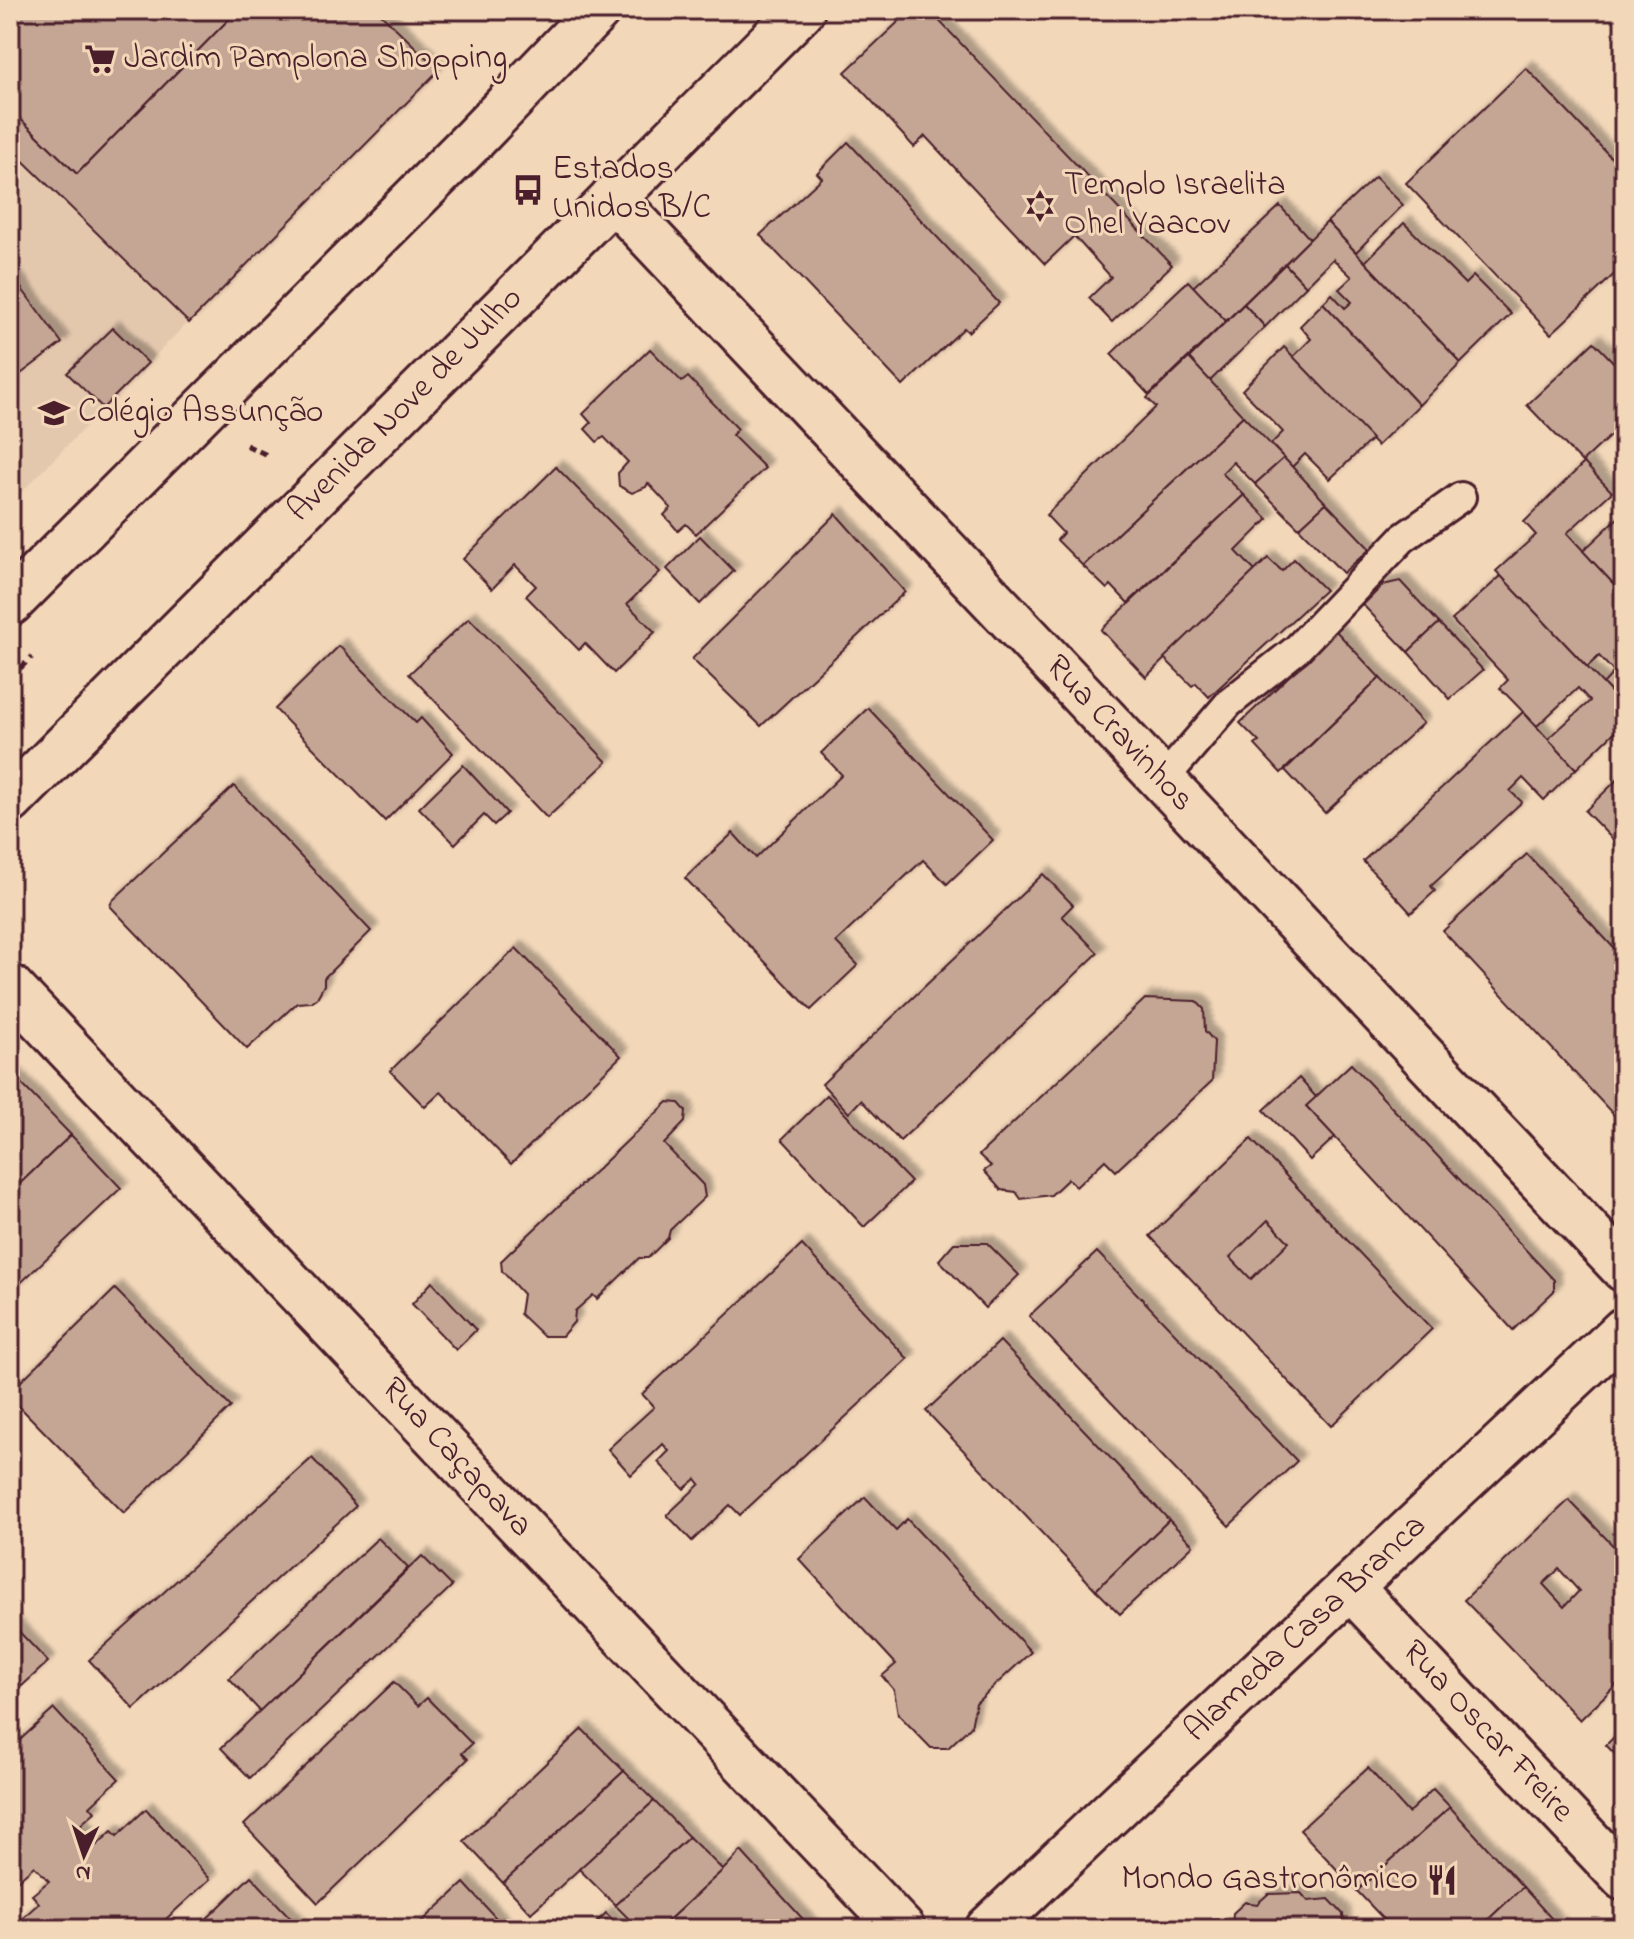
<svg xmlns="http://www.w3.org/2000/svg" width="1634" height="1939" viewBox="0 0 1634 1939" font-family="'Indie Flower',sans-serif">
<defs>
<filter id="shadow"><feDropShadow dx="7" dy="-7" stdDeviation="2" flood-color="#0004"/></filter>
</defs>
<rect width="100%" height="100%" fill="#f2d7b9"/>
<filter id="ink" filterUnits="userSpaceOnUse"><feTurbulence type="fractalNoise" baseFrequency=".0125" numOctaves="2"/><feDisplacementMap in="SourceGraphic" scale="16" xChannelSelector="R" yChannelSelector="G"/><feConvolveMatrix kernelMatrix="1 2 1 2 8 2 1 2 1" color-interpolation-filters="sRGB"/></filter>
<g filter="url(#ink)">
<!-- built -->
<polygon fill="#e4c8ae" points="10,149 187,323 10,504"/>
<!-- building -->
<g fill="#c5a694" stroke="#4a1f2b" stroke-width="2" fill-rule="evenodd" filter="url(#shadow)">
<polygon points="10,10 238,10 77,174 10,109"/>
<polygon points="238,10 377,10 439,70 189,323 10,148 10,109 77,174"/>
<polygon points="911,10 929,10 1172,265 1112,322 1089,298 1111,277 1074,236 1045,264 925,136 914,147 845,72"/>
<polygon points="1526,68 1624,171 1624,265 1551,334 1406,183"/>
<polygon points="848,142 999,303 968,332 964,328 903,386 760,235 822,178 817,173"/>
<polygon points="1375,177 1403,205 1356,252 1327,222"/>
<polygon points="1280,206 1310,239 1226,321 1193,287"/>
<polygon points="1327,222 1461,363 1419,405 1323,303 1332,294 1345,308 1352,302 1339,289 1352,277 1333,259 1306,286 1285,264"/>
<polygon points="1404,223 1465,284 1473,276 1511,314 1461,363 1365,262"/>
<polygon points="1285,264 1306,286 1265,327 1244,304"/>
<polygon points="10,273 62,343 10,382"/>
<polygon points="1188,281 1226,321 1149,395 1111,354"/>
<polygon points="1323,303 1419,405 1377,446 1293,357 1311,339 1300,326"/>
<polygon points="1244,304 1265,327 1210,381 1189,358"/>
<polygon points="113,328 148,363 103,408 67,373"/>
<polygon points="1594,342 1624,373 1624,423 1582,462 1527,405"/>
<polygon points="1284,347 1372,439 1330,479 1305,454 1292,467 1271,444 1283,432 1242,390"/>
<polygon points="650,349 682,382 688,377 738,429 732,435 765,468 696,534 686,524 678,531 664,515 671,508 648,483 646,487 632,493 619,486 618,473 628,462 604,437 597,442 585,429 591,423 583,414"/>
<polygon points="1189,358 1243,416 1083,566 1057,540 1063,533 1046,515 1156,407 1147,398"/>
<polygon points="1243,416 1284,458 1255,484 1233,462 1222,473 1244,495 1128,603 1111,585 1107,589 1083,566"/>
<polygon points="1284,458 1326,503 1299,528 1255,484"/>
<polygon points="1584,463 1612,492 1567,533 1624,595 1624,706 1603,684 1614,672 1599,656 1587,667 1496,571 1536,535 1524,522"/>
<polygon points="556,467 660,572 627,604 655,632 614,673 585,643 579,650 526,596 536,586 515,565 492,589 463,559"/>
<polygon points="1244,495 1268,519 1236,551 1255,571 1146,677 1101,630"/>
<polygon points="1326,503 1370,549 1343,573 1299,528"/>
<polygon points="1624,512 1624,595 1583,551"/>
<polygon points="836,514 905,592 761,726 692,659"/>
<polygon points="700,536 734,571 700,604 667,569"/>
<polygon points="1268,558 1282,571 1294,559 1325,590 1209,697 1196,683 1192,686 1164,658"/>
<polygon points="1501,576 1624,706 1624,723 1576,769 1548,739 1590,701 1578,688 1537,726 1500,688 1508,680 1452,620"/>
<polygon points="1400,581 1439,623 1408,652 1363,605 1383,585"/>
<polygon points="469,618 607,762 547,818 409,674"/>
<polygon points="1439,623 1483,670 1450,699 1408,652"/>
<polygon points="1336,631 1380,678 1281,773 1255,745 1259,742 1240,723"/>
<polygon points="339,646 416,723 421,718 453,753 385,821 275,709"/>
<polygon points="1380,678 1423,723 1325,813 1285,770"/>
<polygon points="868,708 993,840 947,884 923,860 836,942 858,965 811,1010 685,878 733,833 756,858 842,775 821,753"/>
<polygon points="1523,712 1576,769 1544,800 1523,778 1510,791 1522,802 1431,886 1435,891 1411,913 1363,861"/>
<polygon points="463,765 507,813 494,825 484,815 455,844 419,808"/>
<polygon points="1624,773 1624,851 1585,811"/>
<polygon points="234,786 371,931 324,978 324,985 317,998 311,1002 297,1003 247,1049 110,906 112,901"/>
<polygon points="1527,854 1624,959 1624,1126 1443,931"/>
<polygon points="1043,874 1073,905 1062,916 1098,953 900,1141 861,1100 849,1113 822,1084"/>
<polygon points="516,948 621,1056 511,1164 441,1092 425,1107 390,1071"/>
<polygon points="1145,999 1196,1001 1204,1009 1205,1031 1214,1041 1212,1081 1116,1171 1105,1160 1076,1187 1068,1179 1051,1195 1021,1199 1016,1192 1001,1190 984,1171 991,1166 979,1155"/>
<polygon points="1351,1064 1554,1280 1554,1291 1513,1330 1306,1106"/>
<polygon points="10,1072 71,1135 10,1193"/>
<polygon points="1299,1078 1316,1097 1306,1106 1335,1137 1310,1160 1264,1110"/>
<polygon points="827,1095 911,1182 864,1227 782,1139"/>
<polygon points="668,1102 679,1103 686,1111 685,1122 664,1144 703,1185 705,1197 670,1230 668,1238 648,1258 639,1258 597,1299 593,1295 575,1311 574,1322 562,1336 543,1336 520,1314 523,1294 502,1271 501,1261"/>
<polygon points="71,1135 121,1188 10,1293 10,1193"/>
<polygon points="1251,1139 1432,1329 1331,1426 1150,1236"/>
<polygon points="1268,1220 1289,1242 1251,1279 1230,1257"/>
<polygon points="954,1243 987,1243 1019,1275 985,1308 939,1260"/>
<polygon points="802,1245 908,1359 740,1515 730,1505 692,1541 667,1515 700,1484 696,1479 684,1489 658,1462 669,1451 663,1444 631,1475 608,1449 654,1407 642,1394"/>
<polygon points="1097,1252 1297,1461 1229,1526 1029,1316"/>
<polygon points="432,1282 476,1330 456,1350 412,1304"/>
<polygon points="115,1289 231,1407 124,1513 10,1397 10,1392"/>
<polygon points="1000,1341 1169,1520 1096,1590 926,1411"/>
<polygon points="312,1458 356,1506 134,1709 89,1660"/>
<polygon points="865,1497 896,1530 907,1519 1031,1652 976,1703 971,1726 948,1748 931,1748 898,1714 894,1690 882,1676 896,1664 799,1559"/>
<path d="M1569 1500 1624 1557V1677L1580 1720 1464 1600ZM1559 1569 1579 1591 1564 1607 1543 1584Z"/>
<polygon points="1169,1520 1193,1545 1120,1614 1096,1590"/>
<polygon points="378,1538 408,1568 260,1711 229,1678"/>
<polygon points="422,1556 452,1586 250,1778 221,1748"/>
<polygon points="10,1622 48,1662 22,1686 10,1672"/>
<polygon points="394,1682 418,1706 427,1698 472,1744 462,1753 468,1759 318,1903 244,1825"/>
<polygon points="54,1709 119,1779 90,1806 95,1812 80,1825 97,1845 112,1831 117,1836 146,1809 210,1879 155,1929 12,1928 39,1903 32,1895 49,1881 34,1866 17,1881 12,1876 10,1878 10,1749"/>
<polygon points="1624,1727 1624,1764 1606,1745"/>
<polygon points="582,1729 624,1771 503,1883 464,1841"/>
<polygon points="1368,1768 1408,1813 1433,1789 1450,1807 1357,1891 1300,1830"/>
<polygon points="624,1771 654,1801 531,1913 503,1883"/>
<polygon points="654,1801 689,1837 615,1905 579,1869"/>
<polygon points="1450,1807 1523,1887 1478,1929 1393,1929 1357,1891"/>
<polygon points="689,1837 723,1870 659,1929 639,1929 615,1905"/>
<polygon points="741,1851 812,1929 659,1929 723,1870"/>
<polygon points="251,1876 301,1929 196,1929"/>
<polygon points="464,1883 506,1929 414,1929"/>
<polygon points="1523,1887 1561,1929 1478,1929"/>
<polygon points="1301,1893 1308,1901 1329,1899 1343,1914 1344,1929 1232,1929 1233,1913 1245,1902 1257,1904 1268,1894"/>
<polygon points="606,1913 622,1929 590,1929"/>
</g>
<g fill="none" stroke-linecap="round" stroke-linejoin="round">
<defs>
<polyline id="lane" points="1163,780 1229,703 1297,649 1403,538 1461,497"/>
<g id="street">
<polyline points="613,198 1624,1269"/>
<polyline points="10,987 902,1929"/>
<polyline points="988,1929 1350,1587"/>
</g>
<polyline id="secondary" points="1624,1330 1350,1587 1624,1878"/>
<g id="primary">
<polyline points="10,603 474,139 598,10"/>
<polyline points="10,801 802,10"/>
</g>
</defs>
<!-- lane casing -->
<use href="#lane" stroke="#4a1f2b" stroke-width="34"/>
<!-- street casing -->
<use href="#street" stroke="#4a1f2b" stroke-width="50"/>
<!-- secondary casing -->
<use href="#secondary" stroke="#4a1f2b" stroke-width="50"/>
<!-- primary casing -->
<use href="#primary" stroke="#4a1f2b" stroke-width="50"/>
<!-- path -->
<g stroke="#4a1f2b" stroke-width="5" stroke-dasharray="8 6" stroke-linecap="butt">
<polyline points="246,445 267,455"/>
<polyline points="10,678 32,657"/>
</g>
<!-- lane -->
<use href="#lane" stroke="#f2d7b9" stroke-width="28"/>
<!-- street -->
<use href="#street" stroke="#f2d7b9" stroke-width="44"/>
<!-- secondary -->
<use href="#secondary" stroke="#f2d7b9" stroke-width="44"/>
<!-- primary -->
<use href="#primary" stroke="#f2d7b9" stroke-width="44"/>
</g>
</g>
<!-- icons -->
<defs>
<symbol id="supermarket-bare" viewBox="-9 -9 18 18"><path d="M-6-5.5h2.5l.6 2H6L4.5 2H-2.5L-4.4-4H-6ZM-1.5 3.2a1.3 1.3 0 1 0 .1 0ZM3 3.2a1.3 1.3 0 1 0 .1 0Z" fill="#4a1f2b" stroke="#f2d7b9" stroke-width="2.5" paint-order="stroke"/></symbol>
<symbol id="bus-bare" viewBox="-9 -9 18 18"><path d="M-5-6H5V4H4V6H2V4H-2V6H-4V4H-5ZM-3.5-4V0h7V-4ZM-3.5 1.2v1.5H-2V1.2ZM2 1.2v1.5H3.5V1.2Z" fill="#4a1f2b" stroke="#f2d7b9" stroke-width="2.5" paint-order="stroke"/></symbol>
<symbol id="synagogue-bare" viewBox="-9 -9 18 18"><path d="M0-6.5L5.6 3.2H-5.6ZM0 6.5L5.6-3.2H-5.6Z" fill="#4a1f2b" stroke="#f2d7b9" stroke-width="2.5" paint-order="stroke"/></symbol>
<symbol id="school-bare" viewBox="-9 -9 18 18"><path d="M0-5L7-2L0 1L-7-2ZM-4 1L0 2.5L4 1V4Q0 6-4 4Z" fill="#4a1f2b" stroke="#f2d7b9" stroke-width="2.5" paint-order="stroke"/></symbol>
<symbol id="restaurant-bare" viewBox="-9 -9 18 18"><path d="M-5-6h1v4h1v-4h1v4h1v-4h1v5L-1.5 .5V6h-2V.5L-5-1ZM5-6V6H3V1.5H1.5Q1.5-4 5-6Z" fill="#4a1f2b" stroke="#f2d7b9" stroke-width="2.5" paint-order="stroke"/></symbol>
</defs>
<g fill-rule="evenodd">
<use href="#supermarket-bare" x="78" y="37" width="44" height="44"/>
<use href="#bus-bare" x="506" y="168" width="44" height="44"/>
<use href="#synagogue-bare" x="1018" y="184" width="44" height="44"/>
<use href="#school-bare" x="32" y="391" width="44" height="44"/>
<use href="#restaurant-bare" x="1420" y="1858" width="44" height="44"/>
</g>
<g text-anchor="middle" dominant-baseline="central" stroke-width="6" stroke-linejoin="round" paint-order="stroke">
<!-- poi labels -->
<g font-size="34" fill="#4a1f2b" stroke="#f2d7b9" text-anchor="start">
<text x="124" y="59">Jardim Pamplona Shopping</text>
<text x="552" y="170">Estados<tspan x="552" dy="39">Unidos B/C</tspan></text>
<text x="1064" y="186">Templo Israelita<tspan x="1064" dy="39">Ohel Yaacov</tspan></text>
<text x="78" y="413">Colégio Assunção</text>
<text x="1418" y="1880" text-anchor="end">Mondo Gastronômico</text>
</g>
<!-- street labels -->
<g font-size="34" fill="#4a1f2b" stroke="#f2d7b9">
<text transform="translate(406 405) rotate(-45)">Avenida Nove de Julho</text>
<text transform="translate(1119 734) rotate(47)">Rua Cravinhos</text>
<text transform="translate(456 1458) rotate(47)">Rua Caçapava</text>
<text transform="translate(1306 1629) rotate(-43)">Alameda Casa Branca</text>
<text transform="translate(1487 1732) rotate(47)">Rua Oscar Freire</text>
</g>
</g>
<!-- margin -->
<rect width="1634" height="1939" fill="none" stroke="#f2d7b9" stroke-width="40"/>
<rect x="20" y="20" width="1594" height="1899" fill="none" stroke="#4a1f2b" stroke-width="3" filter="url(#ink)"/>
<!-- north arrow -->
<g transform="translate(84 1855) rotate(183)" stroke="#f2d7b9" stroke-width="6" paint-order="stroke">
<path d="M0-6L14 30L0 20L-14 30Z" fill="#4a1f2b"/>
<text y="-12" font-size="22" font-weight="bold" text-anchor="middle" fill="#4a1f2b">N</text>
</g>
</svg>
